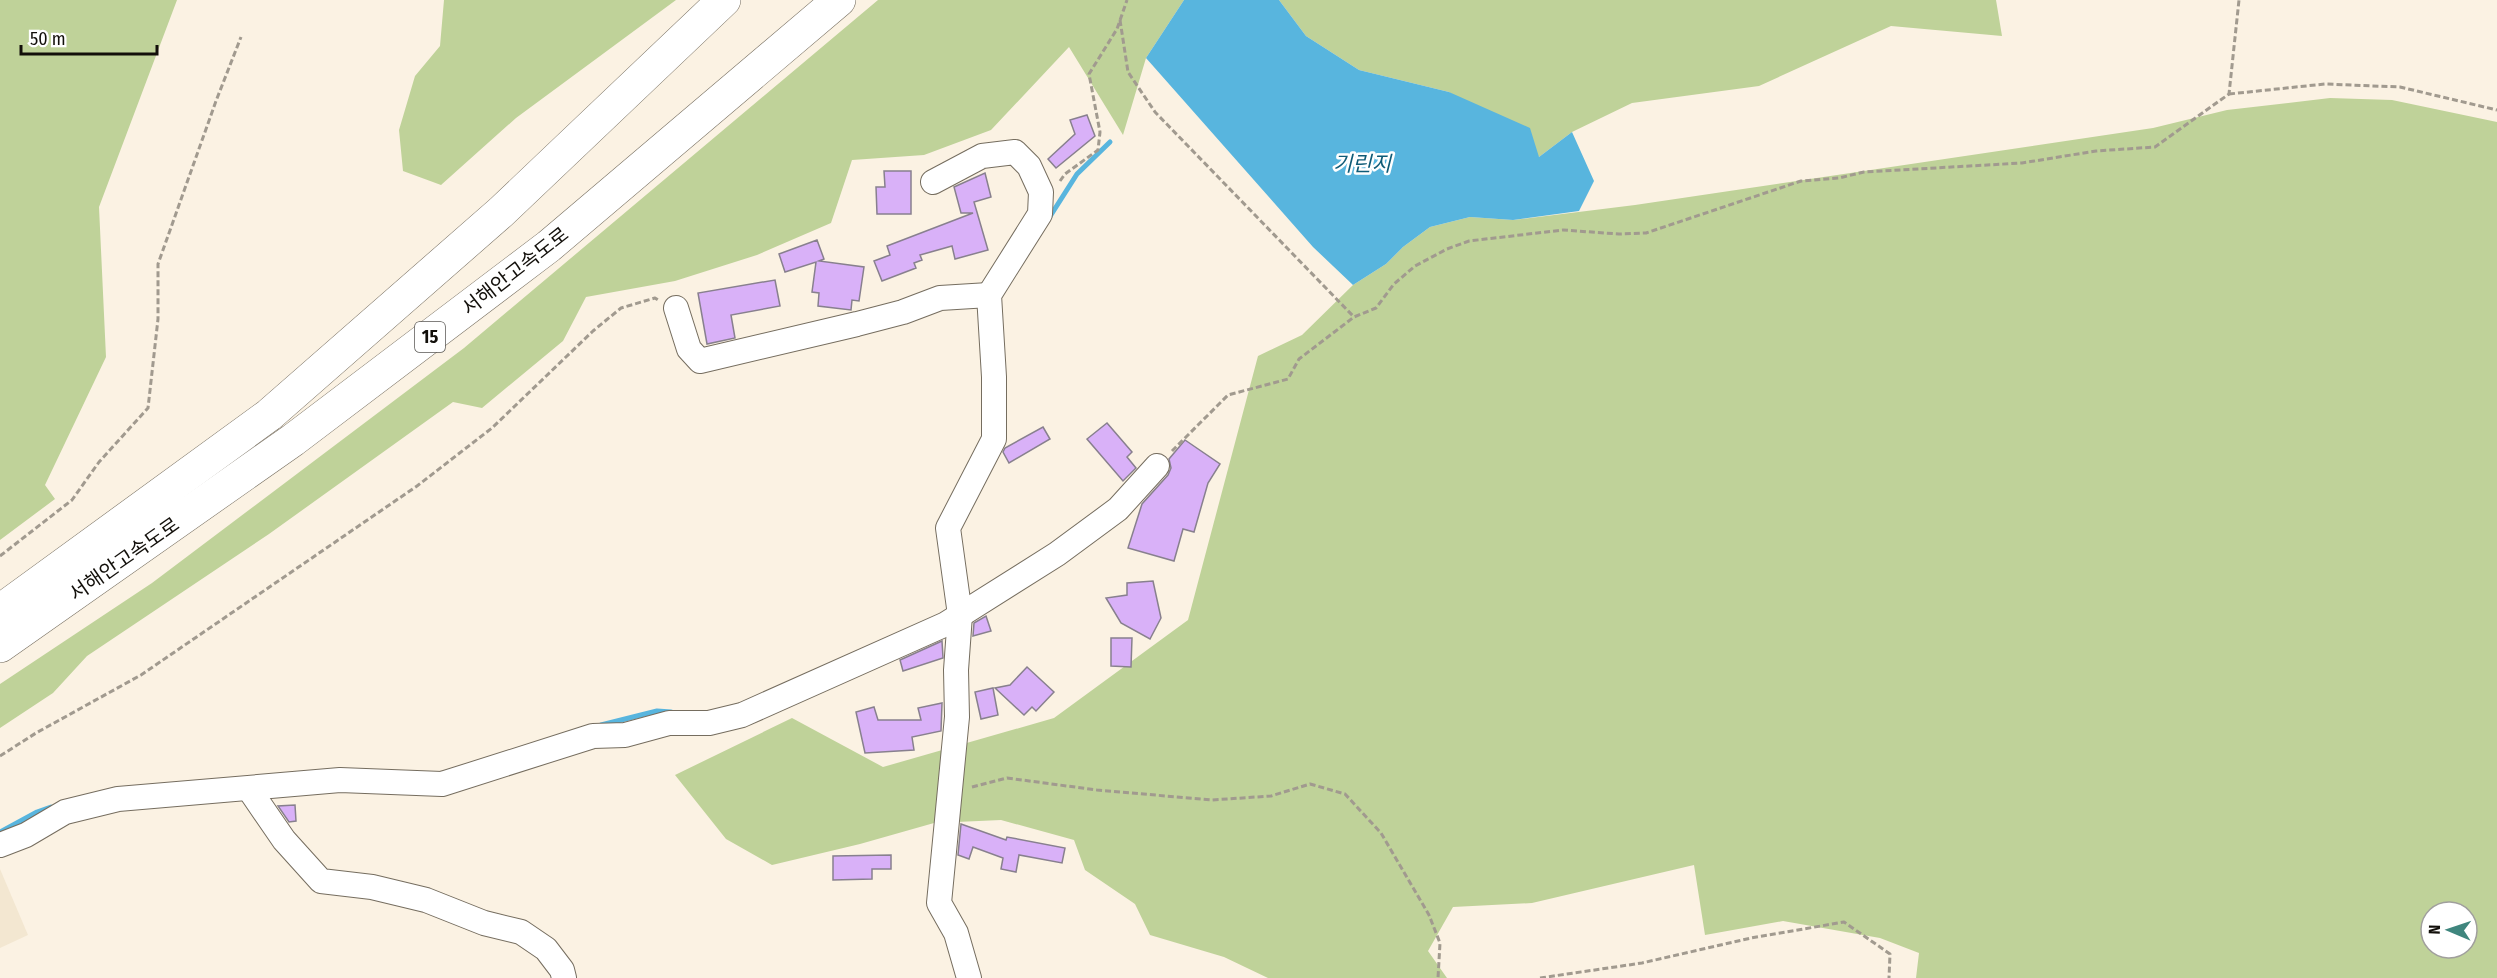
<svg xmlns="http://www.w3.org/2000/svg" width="2497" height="978" viewBox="0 0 2497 978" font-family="'Fira Sans Condensed','Noto Sans KR',sans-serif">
<rect width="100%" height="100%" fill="#fbf2e3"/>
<!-- built -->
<polygon fill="#f3e7d1" points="0,869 28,935 0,948"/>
<!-- green -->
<g fill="#bfd299" fill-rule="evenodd">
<polygon points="0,0 177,0 99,207 106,357 45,485 55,499 0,540"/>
<polygon points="444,0 676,0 516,118 441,185 403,171 399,130 415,76 440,46"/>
<polygon points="878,0 1184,0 1146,58 1123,135 1069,47 991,130 924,155 852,160 831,223 757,255 675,281 586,297 563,341 482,408 453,402 269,534 87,656 53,693 0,728 0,684 152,583 464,348"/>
<polygon points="1279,0 1996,0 2002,36 1891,26 1759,86 1632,103 1572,132 1539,157 1449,92 1359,70 1306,36"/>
<path d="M2330 98 2392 100 2497 122V978H1916L1919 953 1880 938 1783 921 1705 935 1694 865 1532 903 1453 907 1428 951 1447 978H1268L1224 957 1150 935 1135 904 1085 870 1074 840 1001 820 934 823 860 844 772 865 726 839 675 775 792 718 883 767 1054 718 1188 620 1258 356 1302 335 1353 285 1386 264 1403 247 1430 227 1470 217 1513 220 1635 205 2153 128 2227 110ZM2431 912H2467V948H2431Z"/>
</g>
<!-- water -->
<polygon fill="#58b5de" points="1184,0 1279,0 1306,36 1359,70 1449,92 1530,128 1539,157 1572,132 1594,181 1579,211 1513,220 1470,217 1430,227 1403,247 1386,264 1353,285 1313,247 1146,58"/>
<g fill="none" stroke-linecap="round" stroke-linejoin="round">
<!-- stream -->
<g stroke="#58b5de" stroke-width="5">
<polyline points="1049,218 1077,174 1110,142"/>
<polyline points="601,725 657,711 671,712"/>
<polyline points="0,832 37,812 51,807"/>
</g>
</g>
<!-- building -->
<g fill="#d9b1f8" stroke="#88808e" stroke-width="1.5">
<polygon points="1087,115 1095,136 1056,168 1048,159 1075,134 1070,120"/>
<polygon points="884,171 911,171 911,214 877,214 876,187 885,187"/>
<polygon points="985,173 991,197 974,202 988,250 955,259 952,246 920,255 922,260 914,263 916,268 882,281 874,261 890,255 887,246 973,213 961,213 954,187"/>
<polygon points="817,240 824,259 819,261 864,267 859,301 852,300 851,310 818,306 819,293 812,292 816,262 785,272 779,254"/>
<polygon points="775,280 780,306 731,315 735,338 707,344 698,293"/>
<polygon points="1107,423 1132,452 1127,457 1136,468 1123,481 1087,439"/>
<polygon points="1043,427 1050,439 1009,463 1003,452 1005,448"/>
<polygon points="1185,440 1220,464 1208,483 1194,532 1183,529 1174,561 1128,548 1142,504 1168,475 1171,468 1169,459"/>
<polygon points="1153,581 1161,618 1150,639 1121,623 1106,598 1127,595 1127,583"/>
<polygon points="986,616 991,631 973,636 974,623"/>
<polygon points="1111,638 1132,638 1131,667 1111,666"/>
<polygon points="942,641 943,658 903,671 900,660"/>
<polygon points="1027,667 1054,692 1036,711 1032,707 1024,715 995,688 1010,685"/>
<polygon points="993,688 998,715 981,719 975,692"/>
<polygon points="942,703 941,731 912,737 914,750 865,753 856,712 874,707 878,720 921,720 918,708"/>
<polygon points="295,805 296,821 289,822 278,806"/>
<polygon points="961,824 1006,840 1007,837 1065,848 1062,863 1019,855 1016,872 1001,869 1003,858 973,847 969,859 958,855"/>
<polygon points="891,855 891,869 872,869 872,879 833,880 833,856"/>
</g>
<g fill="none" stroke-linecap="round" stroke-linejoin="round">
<defs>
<g id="minor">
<polyline points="933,182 982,156 1015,152 1029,166 1041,192 1040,214 989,295 994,377 994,439 948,528 960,615 956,670 957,717 939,903 956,933 969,978"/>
<polyline points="676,308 689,349 700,361 857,324 903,312 940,298 989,295"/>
<polyline points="249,789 284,840 321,881 372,887 426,900 484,923 521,932 546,949 562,970 564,978"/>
<polyline points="0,845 26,835 65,812 118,799 340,780 442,784 593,736 625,735 669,723 709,723 742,715 946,624 1057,554 1118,509 1157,466"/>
</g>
<g id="highway">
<polyline points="0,611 269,415 501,212 724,0"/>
<polyline points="0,646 293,440 549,246 839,0"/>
</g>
</defs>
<!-- minor casing -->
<use href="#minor" stroke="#756d5f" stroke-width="26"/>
<!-- highway casing -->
<use href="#highway" stroke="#756d5f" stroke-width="34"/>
<!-- path -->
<g stroke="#a19a8f" stroke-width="3" stroke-dasharray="6 3" stroke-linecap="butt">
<polyline points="1120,20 1128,72 1155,112 1354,317"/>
<polyline points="2229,94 2325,84 2400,87 2497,110"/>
<polyline points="1060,181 1065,174 1098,150 1100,132 1089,74 1117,29 1127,0"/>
<polyline points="1172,451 1228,395 1288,379 1299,359 1354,317 1376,308 1394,284 1415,266 1447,249 1469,241 1563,230 1619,234 1646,233 1801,181 1839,178 1864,172 2022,163 2096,151 2155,147 2229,94 2239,0"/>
<polyline points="0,556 72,500 99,462 148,408 158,319 158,264 216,101 241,37"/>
<polyline points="0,756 36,733 141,675 417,486 492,428 593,331 621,308 655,298 658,300"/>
<polyline points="972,787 1007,778 1097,790 1212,800 1271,796 1310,784 1345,794 1381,833 1429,915 1440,943 1438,978"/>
<polyline points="1540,978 1642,963 1751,938 1844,922 1890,954 1889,978"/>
</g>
<!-- minor -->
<use href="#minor" stroke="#fff" stroke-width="24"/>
<!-- highway -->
<use href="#highway" stroke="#fff" stroke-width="33"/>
</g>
<g text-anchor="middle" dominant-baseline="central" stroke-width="5" stroke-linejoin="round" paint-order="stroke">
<!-- shield labels -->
<rect fill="#fff" stroke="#595754" stroke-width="1.5" x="415" y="322" width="30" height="30" rx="4.5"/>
<g font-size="18" font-weight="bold" fill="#120f0a">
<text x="430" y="337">15</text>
</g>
<!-- street labels -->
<g font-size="20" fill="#120f0a" stroke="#fff">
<text transform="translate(515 271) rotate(-38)">서해안고속도로</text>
<text transform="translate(124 559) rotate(-35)">서해안고속도로</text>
</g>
<!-- water labels -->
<g font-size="21" font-style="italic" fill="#0f5b77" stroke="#fff">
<text x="1362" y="164">기린지</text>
</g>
</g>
<!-- north arrow -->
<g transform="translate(2449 930) rotate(272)"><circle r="28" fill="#ffffff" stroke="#a09f9d" stroke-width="1.5"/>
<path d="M0-4.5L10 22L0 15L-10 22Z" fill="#3f867e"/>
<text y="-9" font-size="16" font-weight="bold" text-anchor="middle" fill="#120f0a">N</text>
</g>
<!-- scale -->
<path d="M21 45v9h136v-9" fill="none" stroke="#120f0a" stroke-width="3"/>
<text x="30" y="45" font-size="18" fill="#120f0a" stroke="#ffffff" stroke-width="4.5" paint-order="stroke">50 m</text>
</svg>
